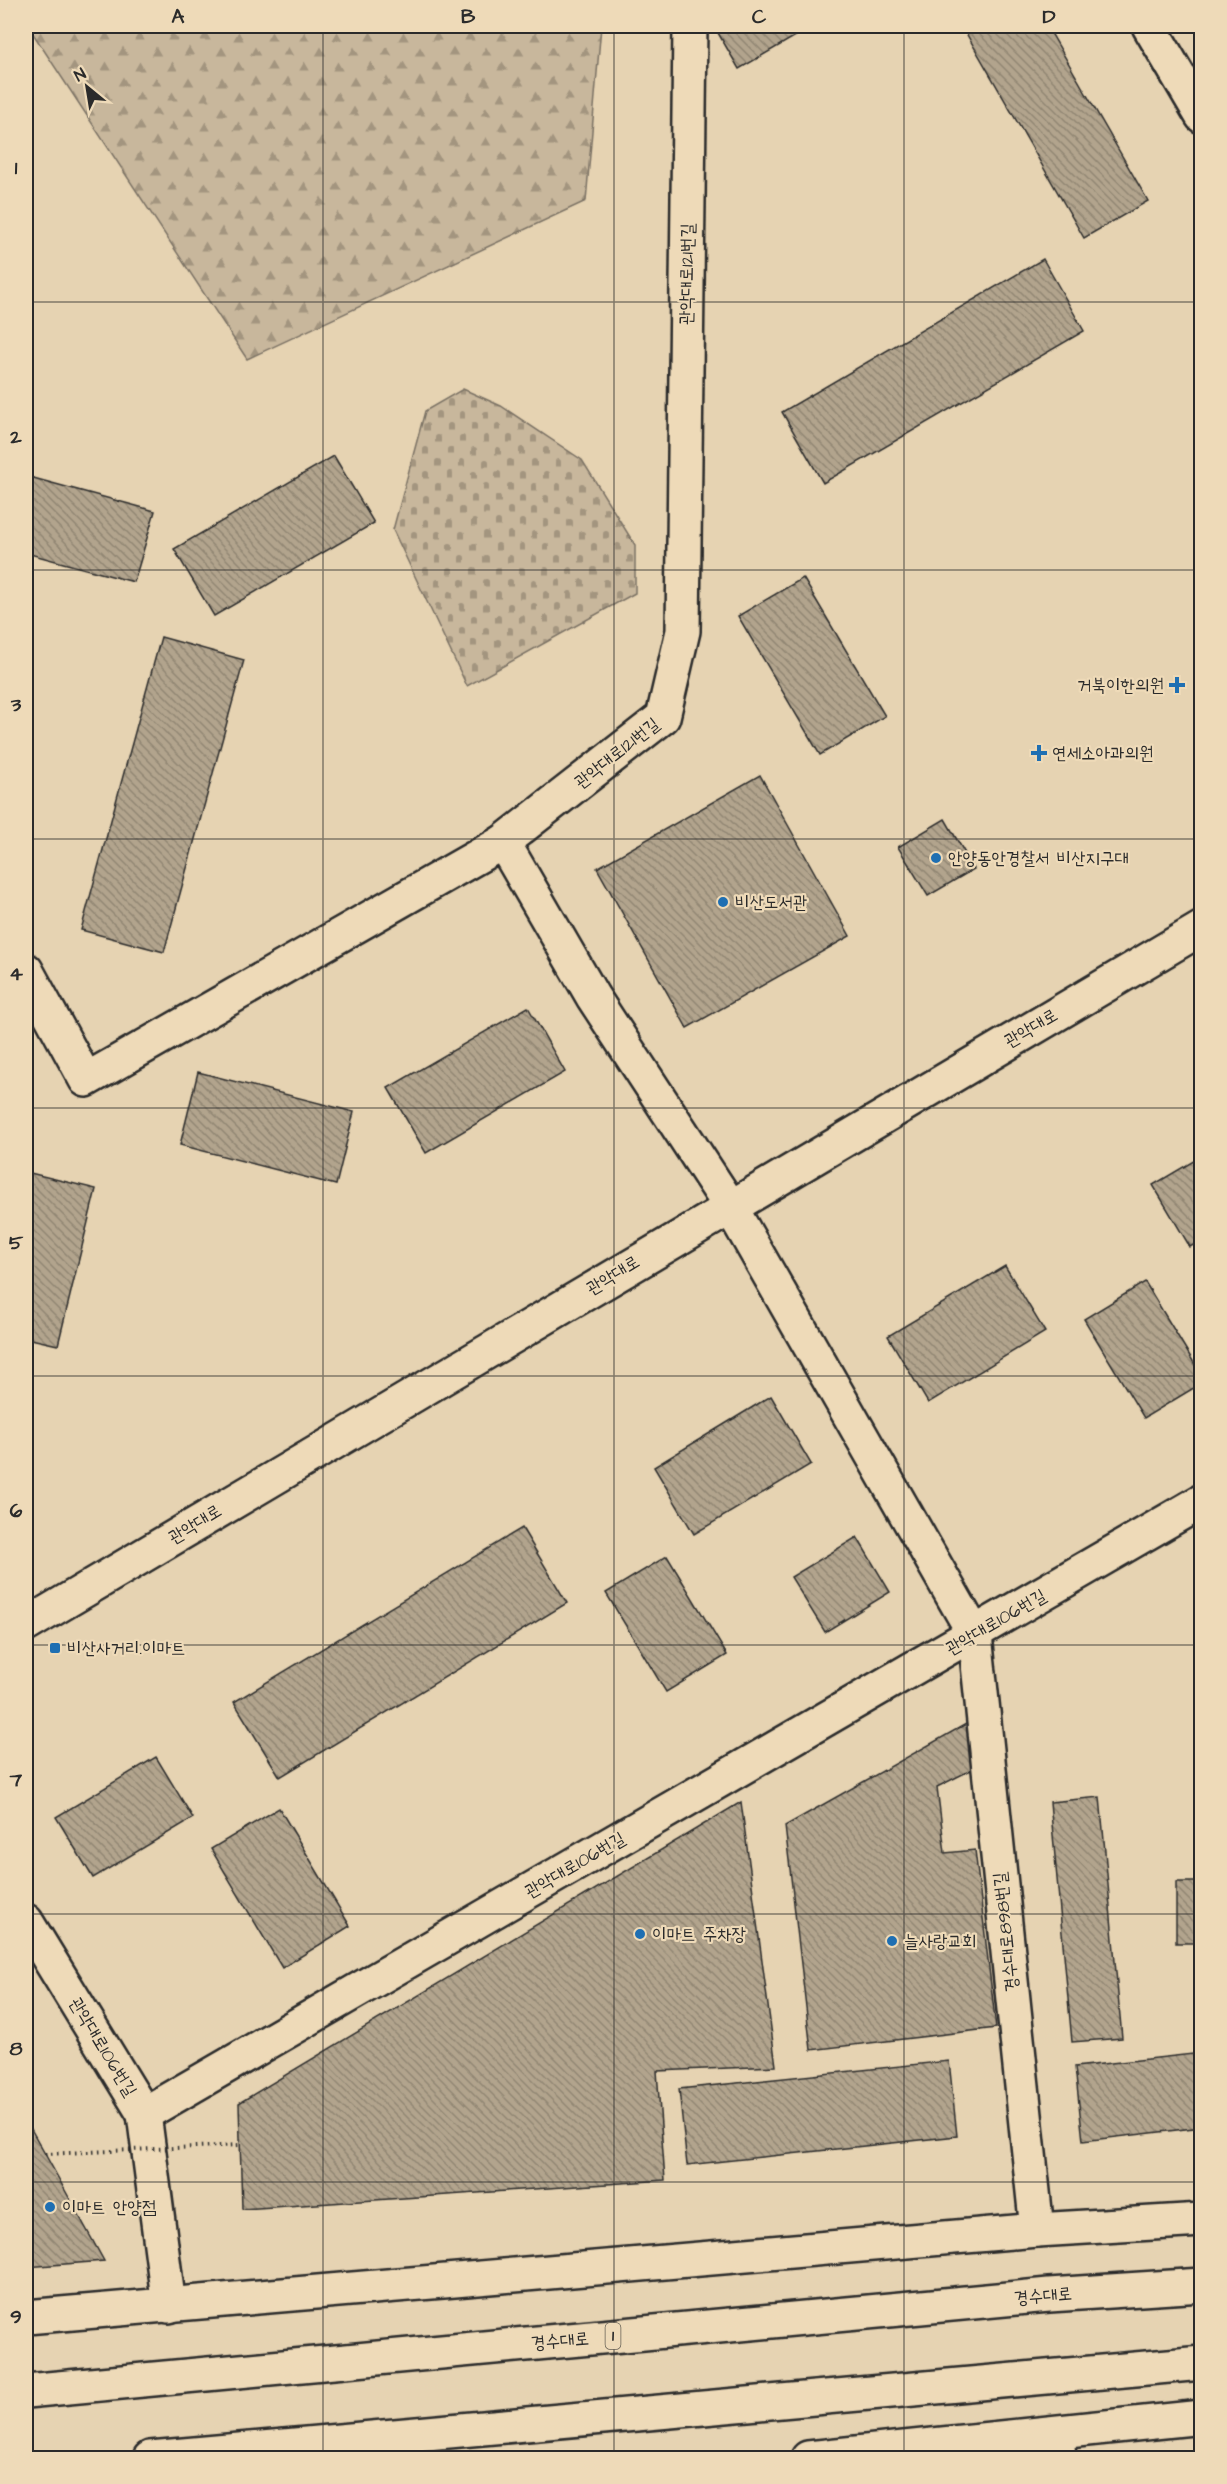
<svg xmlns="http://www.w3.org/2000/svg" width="1227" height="2484" viewBox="0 0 1227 2484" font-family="'Architects Daughter','Poor Story',sans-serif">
<defs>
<pattern id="forest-firs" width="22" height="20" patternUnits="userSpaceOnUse" patternTransform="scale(1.5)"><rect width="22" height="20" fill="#c8b79c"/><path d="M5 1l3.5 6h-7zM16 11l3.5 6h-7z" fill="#a3957f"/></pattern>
<pattern id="cemetery-stones" width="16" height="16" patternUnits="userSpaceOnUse" patternTransform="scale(1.5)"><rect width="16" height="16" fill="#c8b79c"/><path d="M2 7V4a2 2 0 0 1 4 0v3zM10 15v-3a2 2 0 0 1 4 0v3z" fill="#a3957f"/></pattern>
<pattern id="building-back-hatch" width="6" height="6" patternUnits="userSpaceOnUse" patternTransform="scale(1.5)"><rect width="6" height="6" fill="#b2a48d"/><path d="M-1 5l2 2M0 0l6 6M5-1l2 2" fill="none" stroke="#918673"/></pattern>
</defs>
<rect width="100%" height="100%" fill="#e6d3b2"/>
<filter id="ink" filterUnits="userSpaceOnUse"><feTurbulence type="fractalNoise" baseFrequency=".0167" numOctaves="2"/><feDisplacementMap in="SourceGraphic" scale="12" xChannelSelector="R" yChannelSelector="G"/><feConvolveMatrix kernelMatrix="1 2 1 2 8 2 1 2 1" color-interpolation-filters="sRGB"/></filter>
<g filter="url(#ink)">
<!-- forest -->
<polygon fill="url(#forest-firs)" stroke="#7a7164" stroke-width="1.5" points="28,26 601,26 586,201 247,359"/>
<!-- cemetery -->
<polygon fill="url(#cemetery-stones)" stroke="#7a7164" stroke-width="1.5" points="463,389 501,406 582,460 635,545 635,593 467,686 393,530 425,411"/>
<!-- building -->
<g fill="url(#building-back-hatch)" stroke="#2b2b2b" stroke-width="1.5">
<polygon points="714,26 813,26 739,69"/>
<polygon points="962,26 1047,26 1148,201 1084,238"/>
<polygon points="1043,259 1084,331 823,483 782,412"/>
<polygon points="334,456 374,523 214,616 174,549"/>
<polygon points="26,476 155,511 134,582 26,553"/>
<polygon points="803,578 885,716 820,755 738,616"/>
<polygon points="161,637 244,660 164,952 81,930"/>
<polygon points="760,775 850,936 687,1028 597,868"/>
<polygon points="945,819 974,869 928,896 898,847"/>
<polygon points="528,1007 565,1072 426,1153 388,1088"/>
<polygon points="198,1072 354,1112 336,1185 180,1145"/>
<polygon points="1202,1156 1202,1240 1190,1247 1153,1185"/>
<polygon points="26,1172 96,1189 58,1345 26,1338"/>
<polygon points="1005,1266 1045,1332 928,1403 888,1336"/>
<polygon points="1145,1282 1202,1376 1202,1383 1144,1418 1084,1319"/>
<polygon points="771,1396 811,1464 694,1534 654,1467"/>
<polygon points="522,1528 567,1603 280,1777 234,1702"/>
<polygon points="857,1537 890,1592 825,1632 791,1577"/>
<polygon points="667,1556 727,1655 666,1692 606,1593"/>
<polygon points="973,1720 971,1770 937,1787 945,1853 975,1850 996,2028 811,2050 785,1826"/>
<polygon points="156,1757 193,1818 93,1878 56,1817"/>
<polygon points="1100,1797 1122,2038 1072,2042 1050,1802"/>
<polygon points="741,1802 776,2066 657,2071 665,2180 242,2209 239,2103"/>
<polygon points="279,1808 350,1926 282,1968 211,1849"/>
<rect x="1176" y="1882" width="26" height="61"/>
<polygon points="1202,2053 1202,2127 1083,2141 1075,2067"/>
<polygon points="949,2061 957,2136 687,2165 679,2089"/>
<polygon points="26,2120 45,2154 104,2261 26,2267"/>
</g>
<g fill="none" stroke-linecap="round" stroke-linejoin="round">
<defs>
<g id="minor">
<polyline points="690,26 683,631 663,717 503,842 593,997 730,1206 975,1635 1037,2230"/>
<polyline points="1149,26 1202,116"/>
<polyline points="26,970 86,1080 503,842"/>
<polyline points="26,1921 144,2114 1202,1501"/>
<polyline points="144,2114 169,2306"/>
<polyline points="1057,2434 1059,2458"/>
</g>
<g id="primary">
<polyline points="26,1625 1202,928"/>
<polyline points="26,2317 1037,2230 1202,2220"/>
<polyline points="26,2391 1049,2295 1202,2285"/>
<polyline points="150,2458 1202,2363"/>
<polyline points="808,2458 1202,2417"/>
</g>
</defs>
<!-- minor casing -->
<use href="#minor" stroke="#2b2b2b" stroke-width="38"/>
<!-- primary casing -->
<use href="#primary" stroke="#2b2b2b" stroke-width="38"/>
<!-- minor -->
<use href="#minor" stroke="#eedab8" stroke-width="33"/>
<!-- primary -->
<use href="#primary" stroke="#eedab8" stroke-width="33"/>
<!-- path-bridge -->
<polyline stroke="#2b2b2b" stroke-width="4" stroke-dasharray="1.5 4.5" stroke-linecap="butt" points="45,2154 240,2145"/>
</g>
</g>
<!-- grid -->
<path fill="none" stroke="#2b2b2b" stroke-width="1.5" stroke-opacity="0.55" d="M323 26V2458M614 26V2458M904 26V2458M26 302H1202M26 570H1202M26 839H1202M26 1108H1202M26 1376H1202M26 1645H1202M26 1914H1202M26 2182H1202"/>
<!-- markers -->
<g fill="#1f6fb2" stroke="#eedab8" stroke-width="2">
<path d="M1174 676h6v6h6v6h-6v6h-6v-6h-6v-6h6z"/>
<path d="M1036 744h6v6h6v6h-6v6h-6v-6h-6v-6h6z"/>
<circle cx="936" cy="858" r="6"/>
<circle cx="723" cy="902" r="6"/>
<rect x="49" y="1642" width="12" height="12" rx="3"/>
<circle cx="640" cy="1934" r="6"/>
<circle cx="892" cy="1941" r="6"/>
<circle cx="50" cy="2207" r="6"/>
</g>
<g text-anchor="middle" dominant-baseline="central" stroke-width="4.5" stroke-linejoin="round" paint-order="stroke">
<!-- shield labels -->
<rect fill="#eedab8" stroke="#666055" stroke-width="1.5" x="605.5" y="2323" width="15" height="26" rx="4.5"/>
<g font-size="16" font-weight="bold" fill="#2b2b2b">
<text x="613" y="2336">1</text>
</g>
<!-- street labels -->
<g font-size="18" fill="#2b2b2b" stroke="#eedab8">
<text transform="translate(687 274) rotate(-89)">관악대로121번길</text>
<text transform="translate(617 753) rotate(-38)">관악대로121번길</text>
<text transform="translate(1031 1028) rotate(-30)">관악대로</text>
<text transform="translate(613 1275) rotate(-31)">관악대로</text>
<text transform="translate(195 1524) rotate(-31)">관악대로</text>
<text transform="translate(996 1622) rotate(-30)">관악대로106번길</text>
<text transform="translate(575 1865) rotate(-30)">관악대로106번길</text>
<text transform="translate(1006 1932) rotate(-96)">경수대로898번길</text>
<text transform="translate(103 2047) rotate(59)">관악대로106번길</text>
<text transform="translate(1043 2296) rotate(-5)">경수대로</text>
<text transform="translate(560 2341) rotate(-5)">경수대로</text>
</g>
<!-- poi labels -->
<g font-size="18" fill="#2b2b2b" stroke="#eedab8" text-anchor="start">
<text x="1164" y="685" text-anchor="end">거북이한의원</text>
<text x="1052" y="753">연세소아과의원</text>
<text x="948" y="858">안양동안경찰서 비산지구대</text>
<text x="735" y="902">비산도서관</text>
<text x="67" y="1648">비산사거리.이마트</text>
<text x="652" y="1934">이마트 주차장</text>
<text x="904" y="1941">늘사랑교회</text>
<text x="62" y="2207">이마트 안양점</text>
</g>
</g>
<!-- margin -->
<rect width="1227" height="2484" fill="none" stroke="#eedab8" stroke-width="66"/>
<!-- north arrow -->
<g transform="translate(87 87) rotate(330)" stroke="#eedab8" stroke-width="4.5" paint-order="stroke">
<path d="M0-4.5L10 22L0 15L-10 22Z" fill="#2b2b2b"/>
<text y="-9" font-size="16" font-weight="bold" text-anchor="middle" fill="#2b2b2b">N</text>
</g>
<rect x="33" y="33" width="1161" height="2418" fill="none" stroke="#2b2b2b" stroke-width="2"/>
<g font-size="20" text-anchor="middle" font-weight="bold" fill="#2b2b2b">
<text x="178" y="23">A</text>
<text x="468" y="23">B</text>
<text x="759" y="23">C</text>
<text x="1049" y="23">D</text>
<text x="16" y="174">1</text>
<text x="16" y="443">2</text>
<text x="16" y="711">3</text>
<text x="16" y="980">4</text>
<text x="16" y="1249">5</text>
<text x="16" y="1517">6</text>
<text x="16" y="1786">7</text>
<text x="16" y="2055">8</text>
<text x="16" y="2323">9</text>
</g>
</svg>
